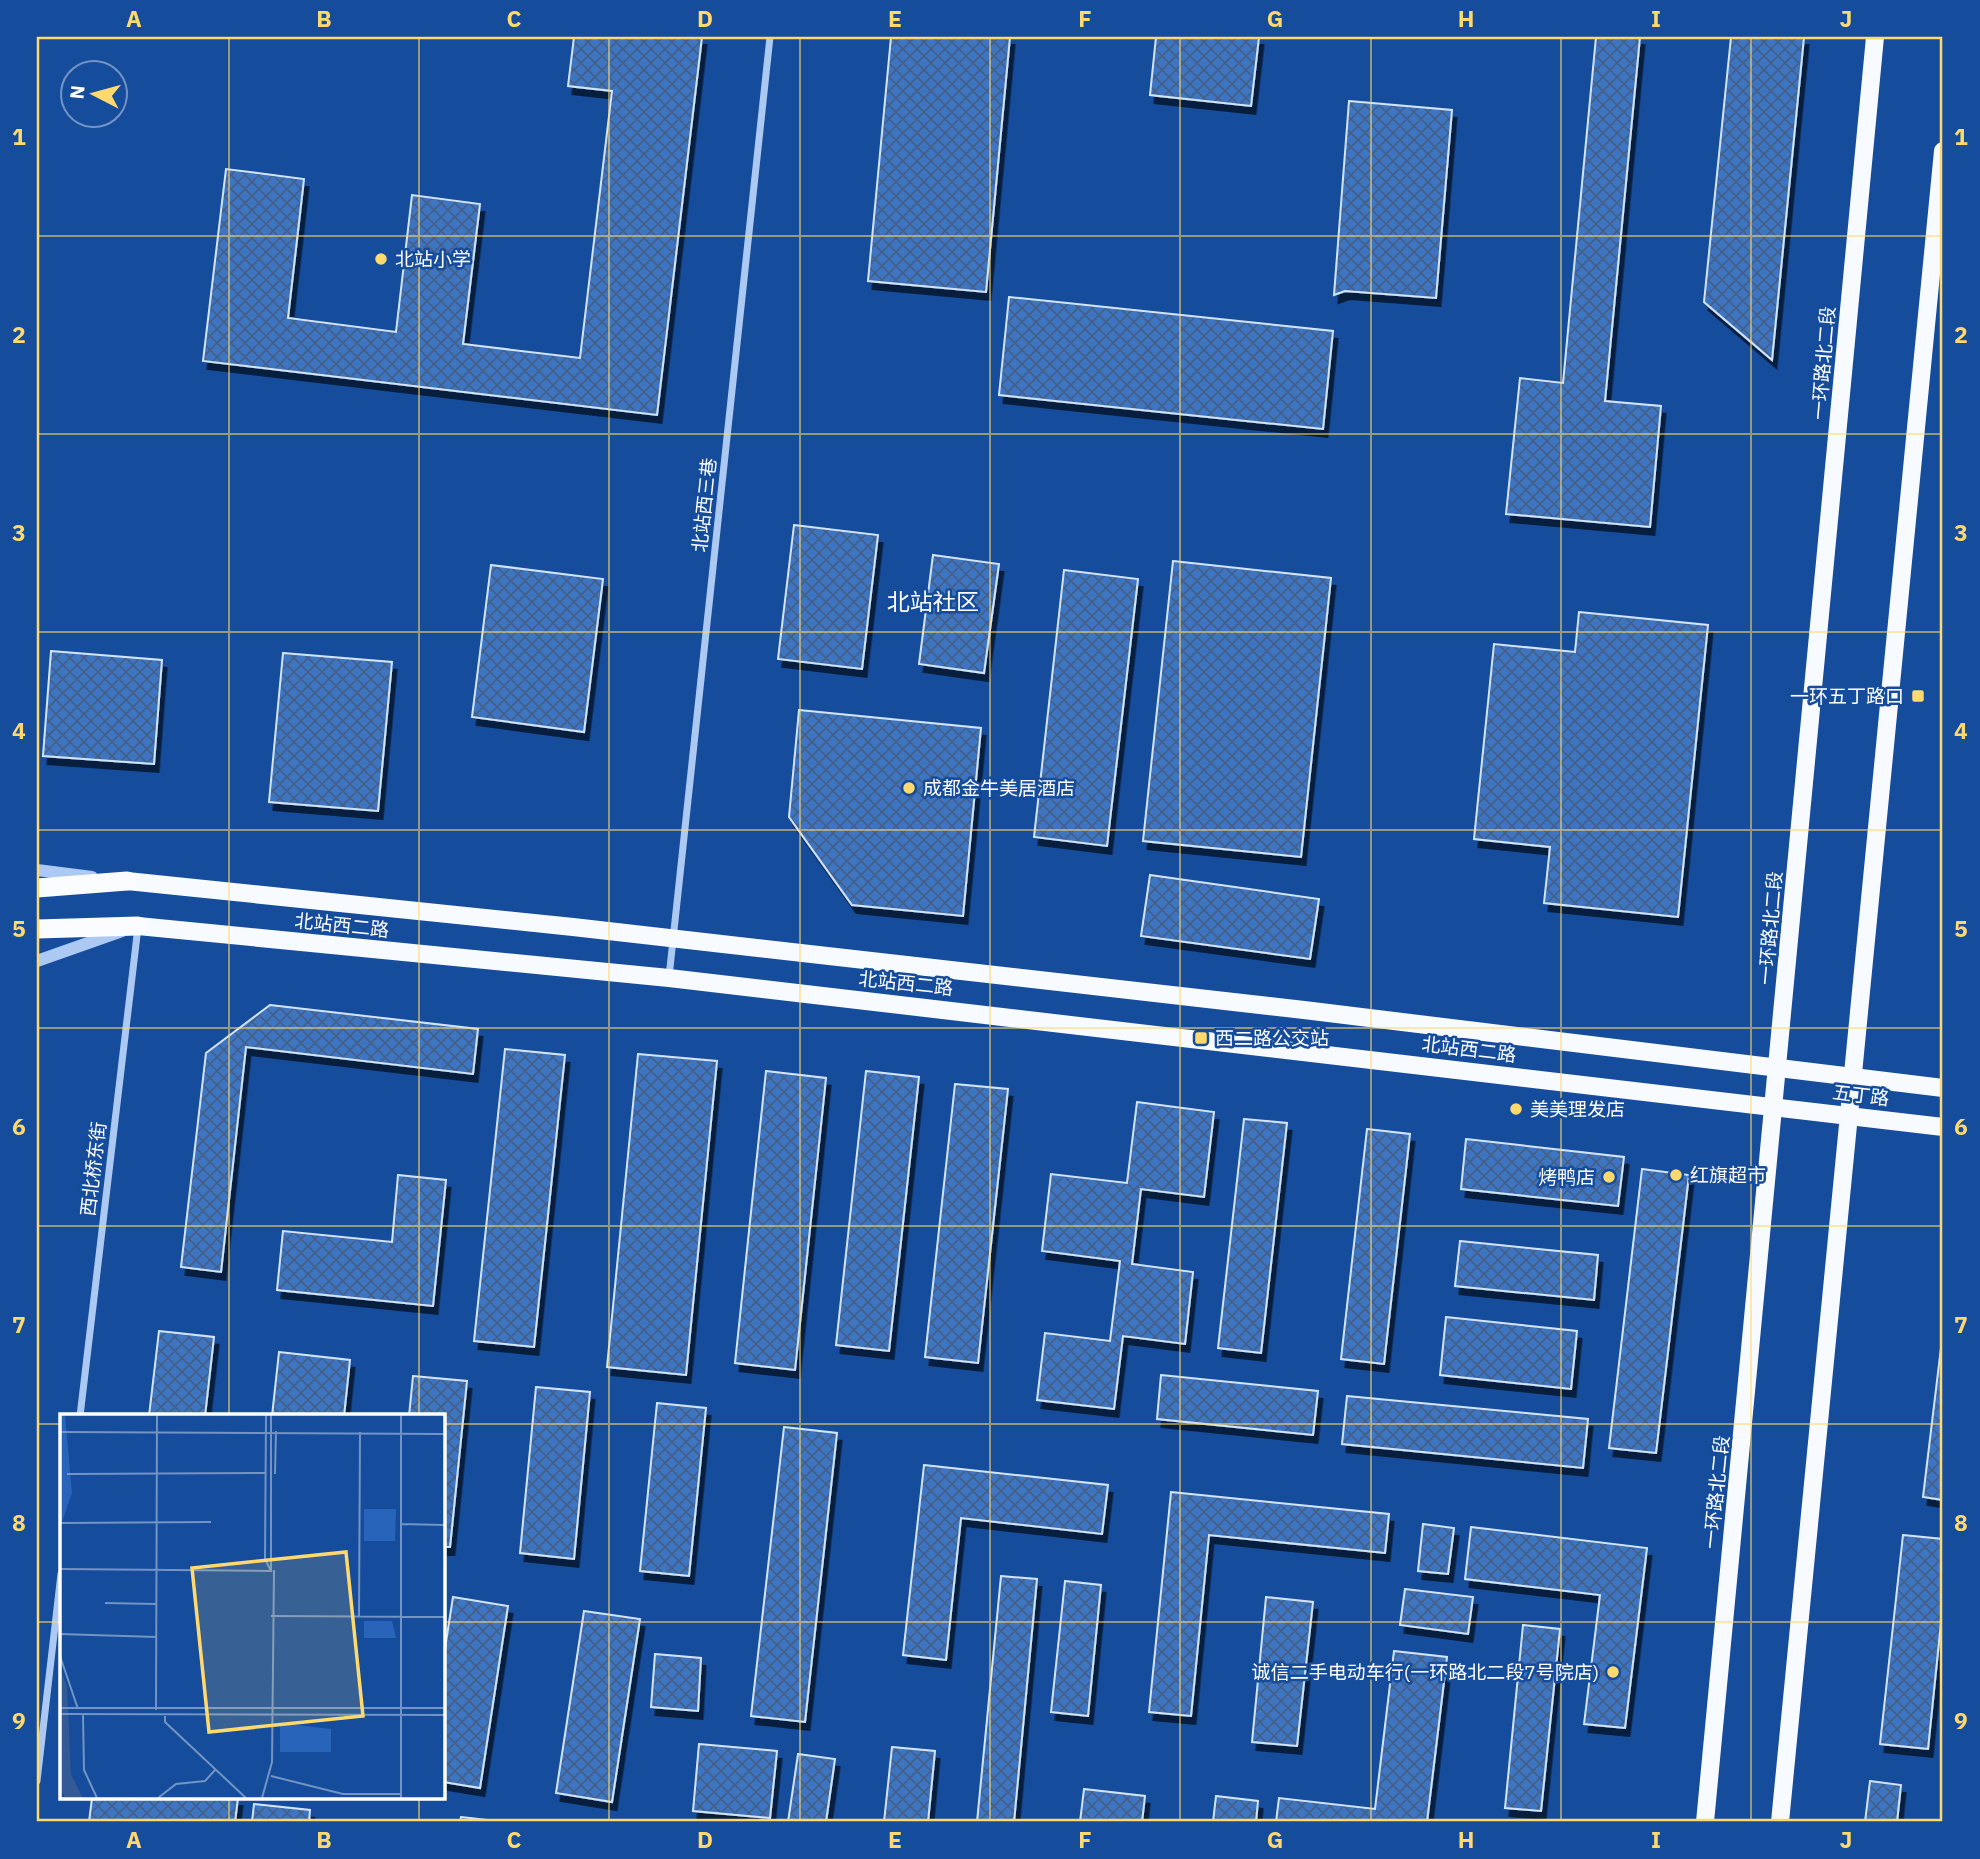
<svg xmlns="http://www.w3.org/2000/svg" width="1980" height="1859" viewBox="0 0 1980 1859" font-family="'IBM Plex Sans','Noto Sans SC',sans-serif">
<defs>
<pattern id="building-cross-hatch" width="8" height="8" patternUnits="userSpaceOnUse" patternTransform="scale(1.75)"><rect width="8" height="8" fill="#3d75c3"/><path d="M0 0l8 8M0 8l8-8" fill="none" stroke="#446088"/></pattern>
<filter id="shadow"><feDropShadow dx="4.5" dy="8" stdDeviation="0" flood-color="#0009"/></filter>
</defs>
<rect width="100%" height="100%" fill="#154c9c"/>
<!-- building -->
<g fill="url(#building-cross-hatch)" stroke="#d3e5fd" stroke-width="2" filter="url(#shadow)">
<polygon points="574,37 702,37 657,415 203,361 226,169 304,179 288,318 396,332 412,195 480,204 463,344 580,358 612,91 568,86"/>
<polygon points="891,37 1010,37 986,292 868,281"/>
<polygon points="1156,37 1259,37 1251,106 1150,95"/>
<polygon points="1596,37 1640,37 1605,401 1661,406 1650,527 1506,514 1520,378 1563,383"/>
<polygon points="1731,37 1804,37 1772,360 1704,302"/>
<polygon points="1349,101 1452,110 1436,298 1345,291 1334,295"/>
<polygon points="1009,297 1333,331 1323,429 999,395"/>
<polygon points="794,525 878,535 862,669 778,659"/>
<polygon points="933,555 999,564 984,673 919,664"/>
<polygon points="1173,561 1331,578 1301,857 1143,841"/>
<polygon points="491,565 603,579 584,732 472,717"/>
<polygon points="1064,570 1138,579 1107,846 1034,837"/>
<polygon points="1579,612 1708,625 1678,917 1544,903 1550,847 1474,839 1494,644 1575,652"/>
<polygon points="51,651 162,660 154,764 43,756"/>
<polygon points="283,653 392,662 378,811 269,802"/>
<polygon points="799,710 981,728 963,916 852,905 789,817"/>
<polygon points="1150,875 1319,899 1310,959 1141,936"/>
<polygon points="270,1005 478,1029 473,1074 246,1047 221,1272 181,1267 206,1053"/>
<polygon points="505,1049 565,1055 534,1347 474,1341"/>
<polygon points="638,1054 717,1061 686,1375 607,1367"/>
<polygon points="766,1071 826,1078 795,1370 735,1363"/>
<polygon points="866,1071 919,1077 889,1351 836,1345"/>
<polygon points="955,1084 1008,1089 978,1363 925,1357"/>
<polygon points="1137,1102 1214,1112 1204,1197 1141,1189 1132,1264 1193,1272 1185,1344 1123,1336 1114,1409 1037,1400 1045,1333 1110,1341 1120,1261 1042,1251 1051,1174 1127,1183"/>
<polygon points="1244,1119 1287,1123 1261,1353 1218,1348"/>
<polygon points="1367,1129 1410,1134 1384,1364 1341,1359"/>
<polygon points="1466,1139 1624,1157 1618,1206 1461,1189"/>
<polygon points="1642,1169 1689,1175 1656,1453 1609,1448"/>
<polygon points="398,1175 446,1180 433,1306 277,1290 283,1231 392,1242"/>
<polygon points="1460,1241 1598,1255 1594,1300 1455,1286"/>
<polygon points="1446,1317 1577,1331 1571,1389 1440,1375"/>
<polygon points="159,1331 214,1337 205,1416 149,1416"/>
<polygon points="1943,1331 1943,1500 1923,1497"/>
<polygon points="279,1352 350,1360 344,1416 272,1416"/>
<polygon points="1161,1375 1318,1391 1313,1435 1157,1419"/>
<polygon points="413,1376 467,1381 450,1547 443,1547 443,1416 409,1416"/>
<polygon points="536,1387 590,1392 574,1559 520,1553"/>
<polygon points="1347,1396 1588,1419 1583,1468 1342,1444"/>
<polygon points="657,1403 706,1408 689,1576 640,1571"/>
<polygon points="784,1427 837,1433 805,1722 751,1716"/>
<polygon points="924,1465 1108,1485 1102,1534 961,1518 946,1660 903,1655"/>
<polygon points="1171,1492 1389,1514 1385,1553 1209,1535 1191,1716 1149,1712"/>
<polygon points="1423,1524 1454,1528 1448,1574 1418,1571"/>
<polygon points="1471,1527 1647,1548 1625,1728 1584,1724 1600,1595 1465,1579"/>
<polygon points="1903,1535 1943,1539 1943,1603 1928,1749 1880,1744"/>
<polygon points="1001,1576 1037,1579 1014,1822 977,1822"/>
<polygon points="1065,1581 1101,1585 1088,1716 1051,1712"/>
<polygon points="1405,1589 1473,1597 1468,1634 1400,1625"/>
<polygon points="453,1597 508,1606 480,1788 443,1782 443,1661"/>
<polygon points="1266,1597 1313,1602 1297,1746 1252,1742"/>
<polygon points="584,1611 640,1619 612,1802 556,1793"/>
<polygon points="1523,1625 1560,1629 1541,1811 1505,1808"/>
<polygon points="1394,1651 1447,1657 1427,1822 1276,1822 1279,1798 1375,1809"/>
<polygon points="655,1654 701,1658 698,1711 651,1707"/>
<polygon points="699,1744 777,1751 770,1818 693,1811"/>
<polygon points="892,1747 935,1751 928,1822 884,1822"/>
<polygon points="798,1754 835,1759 826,1822 788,1822"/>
<polygon points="1870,1781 1901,1785 1897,1822 1865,1822"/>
<polygon points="1084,1789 1145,1796 1142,1822 1080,1822"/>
<polygon points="1216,1796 1258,1801 1256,1822 1213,1822"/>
<polygon points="92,1798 238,1798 235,1822 89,1822"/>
<polygon points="254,1804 310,1810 309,1822 252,1822"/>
<polygon points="461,1817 505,1822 460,1822"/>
</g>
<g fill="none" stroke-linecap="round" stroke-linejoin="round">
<!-- minor -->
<g stroke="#abc9f3" stroke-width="7">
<polyline points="669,977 770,37"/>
<polyline points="80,1416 138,927"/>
<polyline points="37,1781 61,1574"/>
</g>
<!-- tertiary -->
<g stroke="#abc9f3" stroke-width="12">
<polyline points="37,870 92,877"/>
<polyline points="37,961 122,931"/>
</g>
<!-- primary -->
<g stroke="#f7faff" stroke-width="18">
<polyline points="127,881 573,927 1304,1010 1943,1088"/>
<polyline points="138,926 669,978 1943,1127"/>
<polyline points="1705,1822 1875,37"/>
<polyline points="1780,1822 1943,151"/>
</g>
<!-- trunk -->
<g stroke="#fbfcff" stroke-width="19">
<polyline points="37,888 127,881"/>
<polyline points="37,929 138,926"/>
</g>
</g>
<!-- grid -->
<path fill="none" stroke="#ffd96d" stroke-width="2" stroke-opacity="0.55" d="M229 37V1416M419 37V1416M609 37V1822M800 37V1822M990 37V1822M1180 37V1822M1371 37V1822M1561 37V1822M1751 37V1822M37 236H1943M37 434H1943M37 632H1943M37 830H1943M37 1028H1943M37 1226H1943M37 1424H61M443 1424H1943M37 1622H61M443 1622H1943M229 1798V1822M419 1798V1822"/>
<!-- markers -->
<g fill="#ffd96d" stroke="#154c9c" stroke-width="2.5">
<circle cx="381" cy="259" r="7"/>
<rect x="1911" y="689" width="14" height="14" rx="3.5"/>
<circle cx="909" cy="788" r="7"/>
<rect x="1194" y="1031" width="14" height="14" rx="3.5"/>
<circle cx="1516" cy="1109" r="7"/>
<circle cx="1676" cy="1175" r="7"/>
<circle cx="1609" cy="1177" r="7"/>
<circle cx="1613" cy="1672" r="7"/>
</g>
<g text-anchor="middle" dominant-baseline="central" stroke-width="5" stroke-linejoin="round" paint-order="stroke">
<!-- poi labels -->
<g font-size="19" fill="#fff" stroke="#154c9c" text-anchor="start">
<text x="395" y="259">北站小学</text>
<text x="1904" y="696" text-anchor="end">一环五丁路口</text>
<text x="923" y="788">成都金牛美居酒店</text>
<text x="1215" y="1038">西二路公交站</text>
<text x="1530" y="1109">美美理发店</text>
<text x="1690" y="1175">红旗超市</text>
<text x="1595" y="1177" text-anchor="end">烤鸭店</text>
<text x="1599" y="1672" text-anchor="end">诚信二手电动车行(一环路北二段7号院店)</text>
</g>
<!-- street labels -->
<g font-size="19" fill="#fff" stroke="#154c9c">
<text transform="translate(1823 363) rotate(-85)">一环路北二段</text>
<text transform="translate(704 505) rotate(-84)">北站西三巷</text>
<text transform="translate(342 925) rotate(6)">北站西二路</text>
<text transform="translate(1770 928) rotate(-85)">一环路北二段</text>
<text transform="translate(906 983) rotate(6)">北站西二路</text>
<text transform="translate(1469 1049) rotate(7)">北站西二路</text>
<text transform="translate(1861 1095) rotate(7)">五丁路</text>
<text transform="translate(93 1169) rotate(-83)">西北桥东街</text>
<text transform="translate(1716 1492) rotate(-84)">一环路北二段</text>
</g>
<!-- quarter labels -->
<g font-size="23" fill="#fff" stroke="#154c9c">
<text x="933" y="601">北站社区</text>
</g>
</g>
<!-- overview -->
<g transform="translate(60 1414)">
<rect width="385" height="385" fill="#154c9c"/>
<path d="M0 1H5L12 79 0 114ZM304 95H336L335 127H304ZM304 207H332L336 224H304Z" fill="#2865ba"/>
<path d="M220 309 271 315V338H220Z" fill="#2865ba"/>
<path d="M0 255 7 272 11 361 23 384H5L0 375Z" fill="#335a95"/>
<path fill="none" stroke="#7394c4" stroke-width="2" d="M341 1V384M0 18 385 20M7 60 205 59M215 60 216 17M0 109 151 108M341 110 385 111M0 155 211 157 205 145 206 1M211 157V1M45 189 96 190M211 202 385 203M299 202 300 18M0 220 96 223M0 242 18 295M0 294H385M96 296 97 1M0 300 385 301M23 301 24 356 37 384M105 302V308L186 384M211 362 283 380H340M98 384 116 370 145 367 156 355M202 384 212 348 214 156"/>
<path fill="#ffd96d" fill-opacity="0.15" stroke="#ffd96d" stroke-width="3.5" d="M286 138 303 302 149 318 132 154Z"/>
<rect width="385" height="385" fill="none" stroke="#fff" stroke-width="3.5"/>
</g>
<!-- border -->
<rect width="1980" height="1859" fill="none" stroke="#154c9c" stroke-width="77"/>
<!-- north arrow -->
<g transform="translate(94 94) rotate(276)"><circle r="33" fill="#154c9c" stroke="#7394c4" stroke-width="2"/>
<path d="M0-5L12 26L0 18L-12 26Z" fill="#ffd96d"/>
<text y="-10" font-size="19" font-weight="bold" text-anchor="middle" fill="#ffffff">N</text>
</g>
<rect x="38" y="38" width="1903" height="1782" fill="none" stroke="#ffd96d" stroke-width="2.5"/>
<g font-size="23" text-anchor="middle" font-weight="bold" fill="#ffd96d">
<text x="134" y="27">A</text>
<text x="324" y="27">B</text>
<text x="514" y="27">C</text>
<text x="705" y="27">D</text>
<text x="895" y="27">E</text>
<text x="1085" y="27">F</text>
<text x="1275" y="27">G</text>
<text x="1466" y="27">H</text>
<text x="1656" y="27">I</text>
<text x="1846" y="27">J</text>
<text x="19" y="145">1</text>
<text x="1961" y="145">1</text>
<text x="19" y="343">2</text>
<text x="1961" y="343">2</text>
<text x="19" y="541">3</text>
<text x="1961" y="541">3</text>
<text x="19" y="739">4</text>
<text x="1961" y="739">4</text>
<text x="19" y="937">5</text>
<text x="1961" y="937">5</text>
<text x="19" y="1135">6</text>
<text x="1961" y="1135">6</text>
<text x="19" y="1333">7</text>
<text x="1961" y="1333">7</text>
<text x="19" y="1531">8</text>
<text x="1961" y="1531">8</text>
<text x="19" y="1729">9</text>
<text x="1961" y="1729">9</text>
<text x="134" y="1848">A</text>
<text x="324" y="1848">B</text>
<text x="514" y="1848">C</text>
<text x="705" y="1848">D</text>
<text x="895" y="1848">E</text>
<text x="1085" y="1848">F</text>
<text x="1275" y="1848">G</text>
<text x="1466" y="1848">H</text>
<text x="1656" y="1848">I</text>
<text x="1846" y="1848">J</text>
</g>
</svg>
